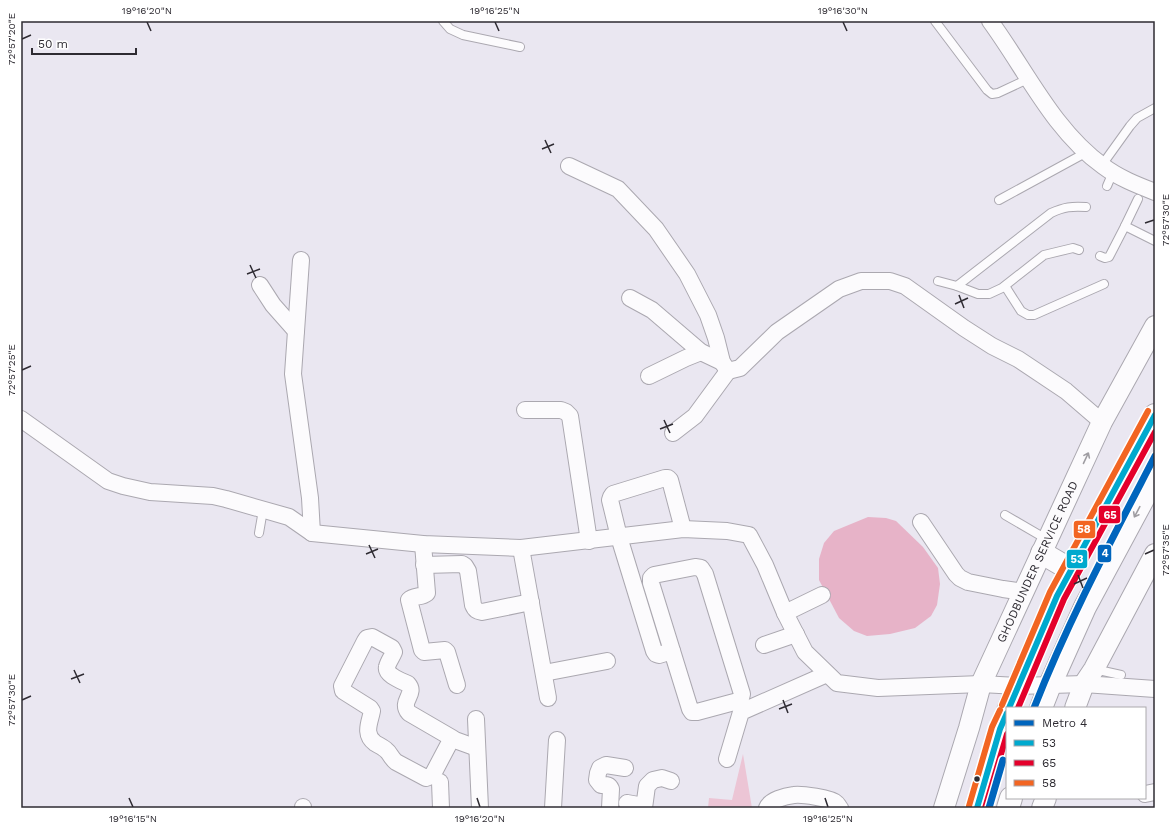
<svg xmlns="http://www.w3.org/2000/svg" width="1176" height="829" viewBox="0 0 1176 829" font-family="'Work Sans',sans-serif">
<rect width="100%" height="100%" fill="#eae7f1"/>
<!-- green -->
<polygon fill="#ecc5d5" points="743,754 752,808 708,808 709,798 732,800"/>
<!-- forest -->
<polygon fill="#e7b3c8" points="868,517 886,518 896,521 923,547 938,568 940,584 937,605 931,616 915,628 890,634 867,636 854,631 839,618 819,580 819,559 824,543 834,531"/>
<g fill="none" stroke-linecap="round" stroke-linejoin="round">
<defs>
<g id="service">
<polyline points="443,21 450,29 463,35 520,47"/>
<polyline points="935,21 987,90 992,94 998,93 1028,79"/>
<polyline points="1102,165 1130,126 1137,118 1155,108"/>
<polyline points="1107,186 1113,172"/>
<polyline points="999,200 1087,152"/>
<polyline points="1125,226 1138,199"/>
<polyline points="1100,256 1105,258 1109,257 1125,226 1155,241"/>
<path d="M938 281 957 286 1051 213C1064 207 1072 206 1086 207"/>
<polyline points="957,286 978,294 989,294 1002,288 1044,255 1073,248 1079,250"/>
<polyline points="1005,286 1021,311 1028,315 1034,315 1104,284"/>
<polyline points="1005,515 1048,540"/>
<polyline points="259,533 263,510"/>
<polyline points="1094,669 1121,675"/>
</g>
<g id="minor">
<path d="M990 21C1026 70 1053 130 1103 166 1119 178 1137 185 1155 192"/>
<polyline points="569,166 618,189 656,229 687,274 708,315 716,338 722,362 728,371 740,368 777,332 839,289 861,281 890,281 905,286 964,328 992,346 1018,359 1066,391 1102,422"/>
<polyline points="301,260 293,374 310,498 312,533"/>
<polyline points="260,285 273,305 296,331"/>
<polyline points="630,298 652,310 701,352 722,362"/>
<polyline points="649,376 686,358 701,352"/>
<polyline points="525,410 561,410 566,412 570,416 589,541"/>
<polyline points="21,419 108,481 123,486 150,492 213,496 226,499 289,517 312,533 423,544 521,548 683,529 727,531 749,535 765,565 785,613 805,652 837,683 878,688 981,684 1018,686 1084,684 1155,689"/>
<polyline points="673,433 695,416 728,371"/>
<polyline points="921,522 956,574 960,578 968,582 1003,589 1024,592"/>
<path d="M423 544 427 593C421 598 414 595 409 600L422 650 424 652 445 650 447 652 457 685"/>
<polyline points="521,548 548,698"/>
<path d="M424 565 462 564 465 566 468 571 473 605C475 610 477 611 482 612L531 602"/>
<polygon points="695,567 701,568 705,574 742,694 741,698 738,701 697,712 692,712 690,709 651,583 651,578 654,575"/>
<polyline points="785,613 822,595"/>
<polyline points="764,645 796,634"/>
<polyline points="672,651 659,655 656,654 654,651 619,537 610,500 611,497 613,494 665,478 668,478 670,480 683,529"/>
<polyline points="544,673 607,661"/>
<polyline points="476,719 480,808"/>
<path d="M452 738 433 774 431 776 426 778 396 762C391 758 390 753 386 750 383 747 378 745 375 743 363 734 370 722 372 711L370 708 343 691 342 686 365 641 367 638 372 637 392 648 394 652C392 657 388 662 387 667 385 675 402 681 408 684 417 694 399 701 409 713L452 738 455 740 477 748"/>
<polyline points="727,759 741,712 827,674"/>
<polyline points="440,782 441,808"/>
<polyline points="1145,794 1155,792"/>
<polyline points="627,803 644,806"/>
<polyline points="303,807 303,808"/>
<polyline points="553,808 557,740"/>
<path d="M610 808 611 789C609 784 606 785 601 785L597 780 598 773 600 768 606 765 625 768"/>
<polyline points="644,808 647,786 653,780 662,778 671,781"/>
<path d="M767 808C770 800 785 796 794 795 801 794 831 798 836 803 838 804 838 806 840 808"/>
</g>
<g id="tertiary">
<polyline points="1075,708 1084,684 1094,669 1155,554"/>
<path id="s1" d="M944 808 969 728 981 684 1102 422 1155 326"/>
<polyline points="1042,808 1046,798"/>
</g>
<g id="primary">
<polyline points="1042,553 1071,570"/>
<polyline points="1009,708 1057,596 1155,415"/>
<polyline points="1041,708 1050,685 1085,607 1155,477"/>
<polyline points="977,808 1000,729 1007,713"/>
<polyline points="1008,808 1011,798"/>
</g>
</defs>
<!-- service casing -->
<use href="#service" stroke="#aba8b0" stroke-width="10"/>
<!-- minor casing -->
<use href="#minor" stroke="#aba8b0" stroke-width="18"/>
<!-- tertiary casing -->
<use href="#tertiary" stroke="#aba8b0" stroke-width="22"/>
<!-- primary casing -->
<use href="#primary" stroke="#aba8b0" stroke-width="24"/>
<!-- service -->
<use href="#service" stroke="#fcfbfd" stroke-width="8"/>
<!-- minor -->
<use href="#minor" stroke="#fcfbfd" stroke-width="16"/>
<!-- tertiary -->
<use href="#tertiary" stroke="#fcfbfd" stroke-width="20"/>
<!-- primary -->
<use href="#primary" stroke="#fcfbfd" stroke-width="22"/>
<defs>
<g id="bus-1">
<polyline points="1009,708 1057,596 1155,415"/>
<polyline points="977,808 1000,729 1007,713"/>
</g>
<g id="bus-2">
<polyline points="1018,708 1064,599 1155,432"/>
<polyline points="985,808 1007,734"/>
</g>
<g id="bus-3">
<polyline points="1002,705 1050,592 1148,411"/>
<polyline points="969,806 992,727 1000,710"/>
</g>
</defs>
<!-- bus-1 casing -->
<use href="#bus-1" stroke="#fff" stroke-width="9"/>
<!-- bus-2 casing -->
<use href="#bus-2" stroke="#fff" stroke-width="9"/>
<!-- bus-3 casing -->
<use href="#bus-3" stroke="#fff" stroke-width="9"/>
<!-- bus-1 -->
<use href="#bus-1" stroke="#00a9ce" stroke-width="6"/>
<!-- bus-2 -->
<use href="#bus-2" stroke="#e4002b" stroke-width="6"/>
<!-- bus-3 -->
<use href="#bus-3" stroke="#f26522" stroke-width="6"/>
<defs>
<g id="metro-1">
<path d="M1034 708C1068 621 1112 539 1155 456"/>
<polyline points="989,808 1003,760"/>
</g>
</defs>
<!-- metro-1 casing -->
<use href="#metro-1" stroke="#fff" stroke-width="10"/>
<!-- metro-1 -->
<use href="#metro-1" stroke="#0065bd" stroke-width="7"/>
</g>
<!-- one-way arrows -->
<defs><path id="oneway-shaft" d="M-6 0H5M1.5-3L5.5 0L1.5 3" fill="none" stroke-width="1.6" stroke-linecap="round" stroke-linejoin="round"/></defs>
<g stroke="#9f9da2">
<use href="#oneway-shaft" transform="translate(1086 458) rotate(-65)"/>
<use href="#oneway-shaft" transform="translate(1137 512) rotate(118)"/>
</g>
<!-- ticks -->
<path fill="none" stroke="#2e2b32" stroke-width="1.5" d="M147 22 151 31M495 22 499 31M843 22 847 31M22 39 31 35M545 140 551 153M542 149 554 144M1145 223 1154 220M250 265 256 278M247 274 260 269M959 295 964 308M955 304 968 298M22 370 31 366M664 420 670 433M660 429 673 424M369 545 375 558M366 554 378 549M1145 554 1154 550M1078 575 1083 588M1074 584 1087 578M74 670 80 683M71 679 84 674M22 700 31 696M783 700 788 713M779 709 792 704M129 798 133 807M477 798 480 807M825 798 828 807"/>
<!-- markers -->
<circle fill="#2e2b32" stroke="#fff" stroke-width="1.5" cx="977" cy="779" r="3.5"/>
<g text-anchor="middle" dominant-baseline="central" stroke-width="3" stroke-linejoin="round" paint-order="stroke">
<!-- street labels -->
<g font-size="12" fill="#2e2b32" stroke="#fff">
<text stroke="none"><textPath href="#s1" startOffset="264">GHODBUNDER SERVICE ROAD</textPath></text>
</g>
</g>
<g stroke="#fff" stroke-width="1.5">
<rect x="1098" y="505" width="23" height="19" rx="4" fill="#e4002b"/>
<rect x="1073" y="520" width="23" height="19" rx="4" fill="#f26522"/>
<rect x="1097" y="544" width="15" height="19" rx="4" fill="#0065bd"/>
<rect x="1066" y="549" width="22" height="20" rx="4" fill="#00a9ce"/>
</g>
<g font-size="11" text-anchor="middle" font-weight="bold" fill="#fff">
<text x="1110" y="519">65</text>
<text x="1084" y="533">58</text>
<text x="1105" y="557">4</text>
<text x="1077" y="563">53</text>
</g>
<!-- border -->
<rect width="1176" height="829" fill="none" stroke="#ffffff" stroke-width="44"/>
<!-- legend -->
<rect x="1006" y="707" width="140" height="92" fill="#ffffff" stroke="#abaaad"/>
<rect x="1014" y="720" width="20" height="6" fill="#0065bd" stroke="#abaaad"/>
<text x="1042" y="727" font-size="12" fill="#2e2b32">Metro 4</text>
<rect x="1014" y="740" width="20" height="6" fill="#00a9ce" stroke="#abaaad"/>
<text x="1042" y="747" font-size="12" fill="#2e2b32">53</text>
<rect x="1014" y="760" width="20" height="6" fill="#e4002b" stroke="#abaaad"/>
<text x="1042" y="767" font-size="12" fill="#2e2b32">65</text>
<rect x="1014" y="780" width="20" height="6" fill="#f26522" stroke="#abaaad"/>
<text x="1042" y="787" font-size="12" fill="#2e2b32">58</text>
<!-- scale -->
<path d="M32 48v6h104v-6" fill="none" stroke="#2e2b32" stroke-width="2"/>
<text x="38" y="48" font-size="12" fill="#2e2b32" stroke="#ffffff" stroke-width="3" paint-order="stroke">50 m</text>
<rect x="22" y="22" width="1132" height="785" fill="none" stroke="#2e2b32" stroke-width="1.5"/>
<g font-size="10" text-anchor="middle" fill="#2e2b32">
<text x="147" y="14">19°16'20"N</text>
<text x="495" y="14">19°16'25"N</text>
<text x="843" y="14">19°16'30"N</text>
<text transform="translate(11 39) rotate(-90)" y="4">72°57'20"E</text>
<text transform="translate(1165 220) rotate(-90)" y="4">72°57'30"E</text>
<text transform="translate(11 370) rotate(-90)" y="4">72°57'25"E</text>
<text transform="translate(1165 550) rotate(-90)" y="4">72°57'35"E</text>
<text transform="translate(11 700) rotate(-90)" y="4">72°57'30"E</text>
<text x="133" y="822">19°16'15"N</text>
<text x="480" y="822">19°16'20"N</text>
<text x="828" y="822">19°16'25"N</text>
</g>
</svg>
